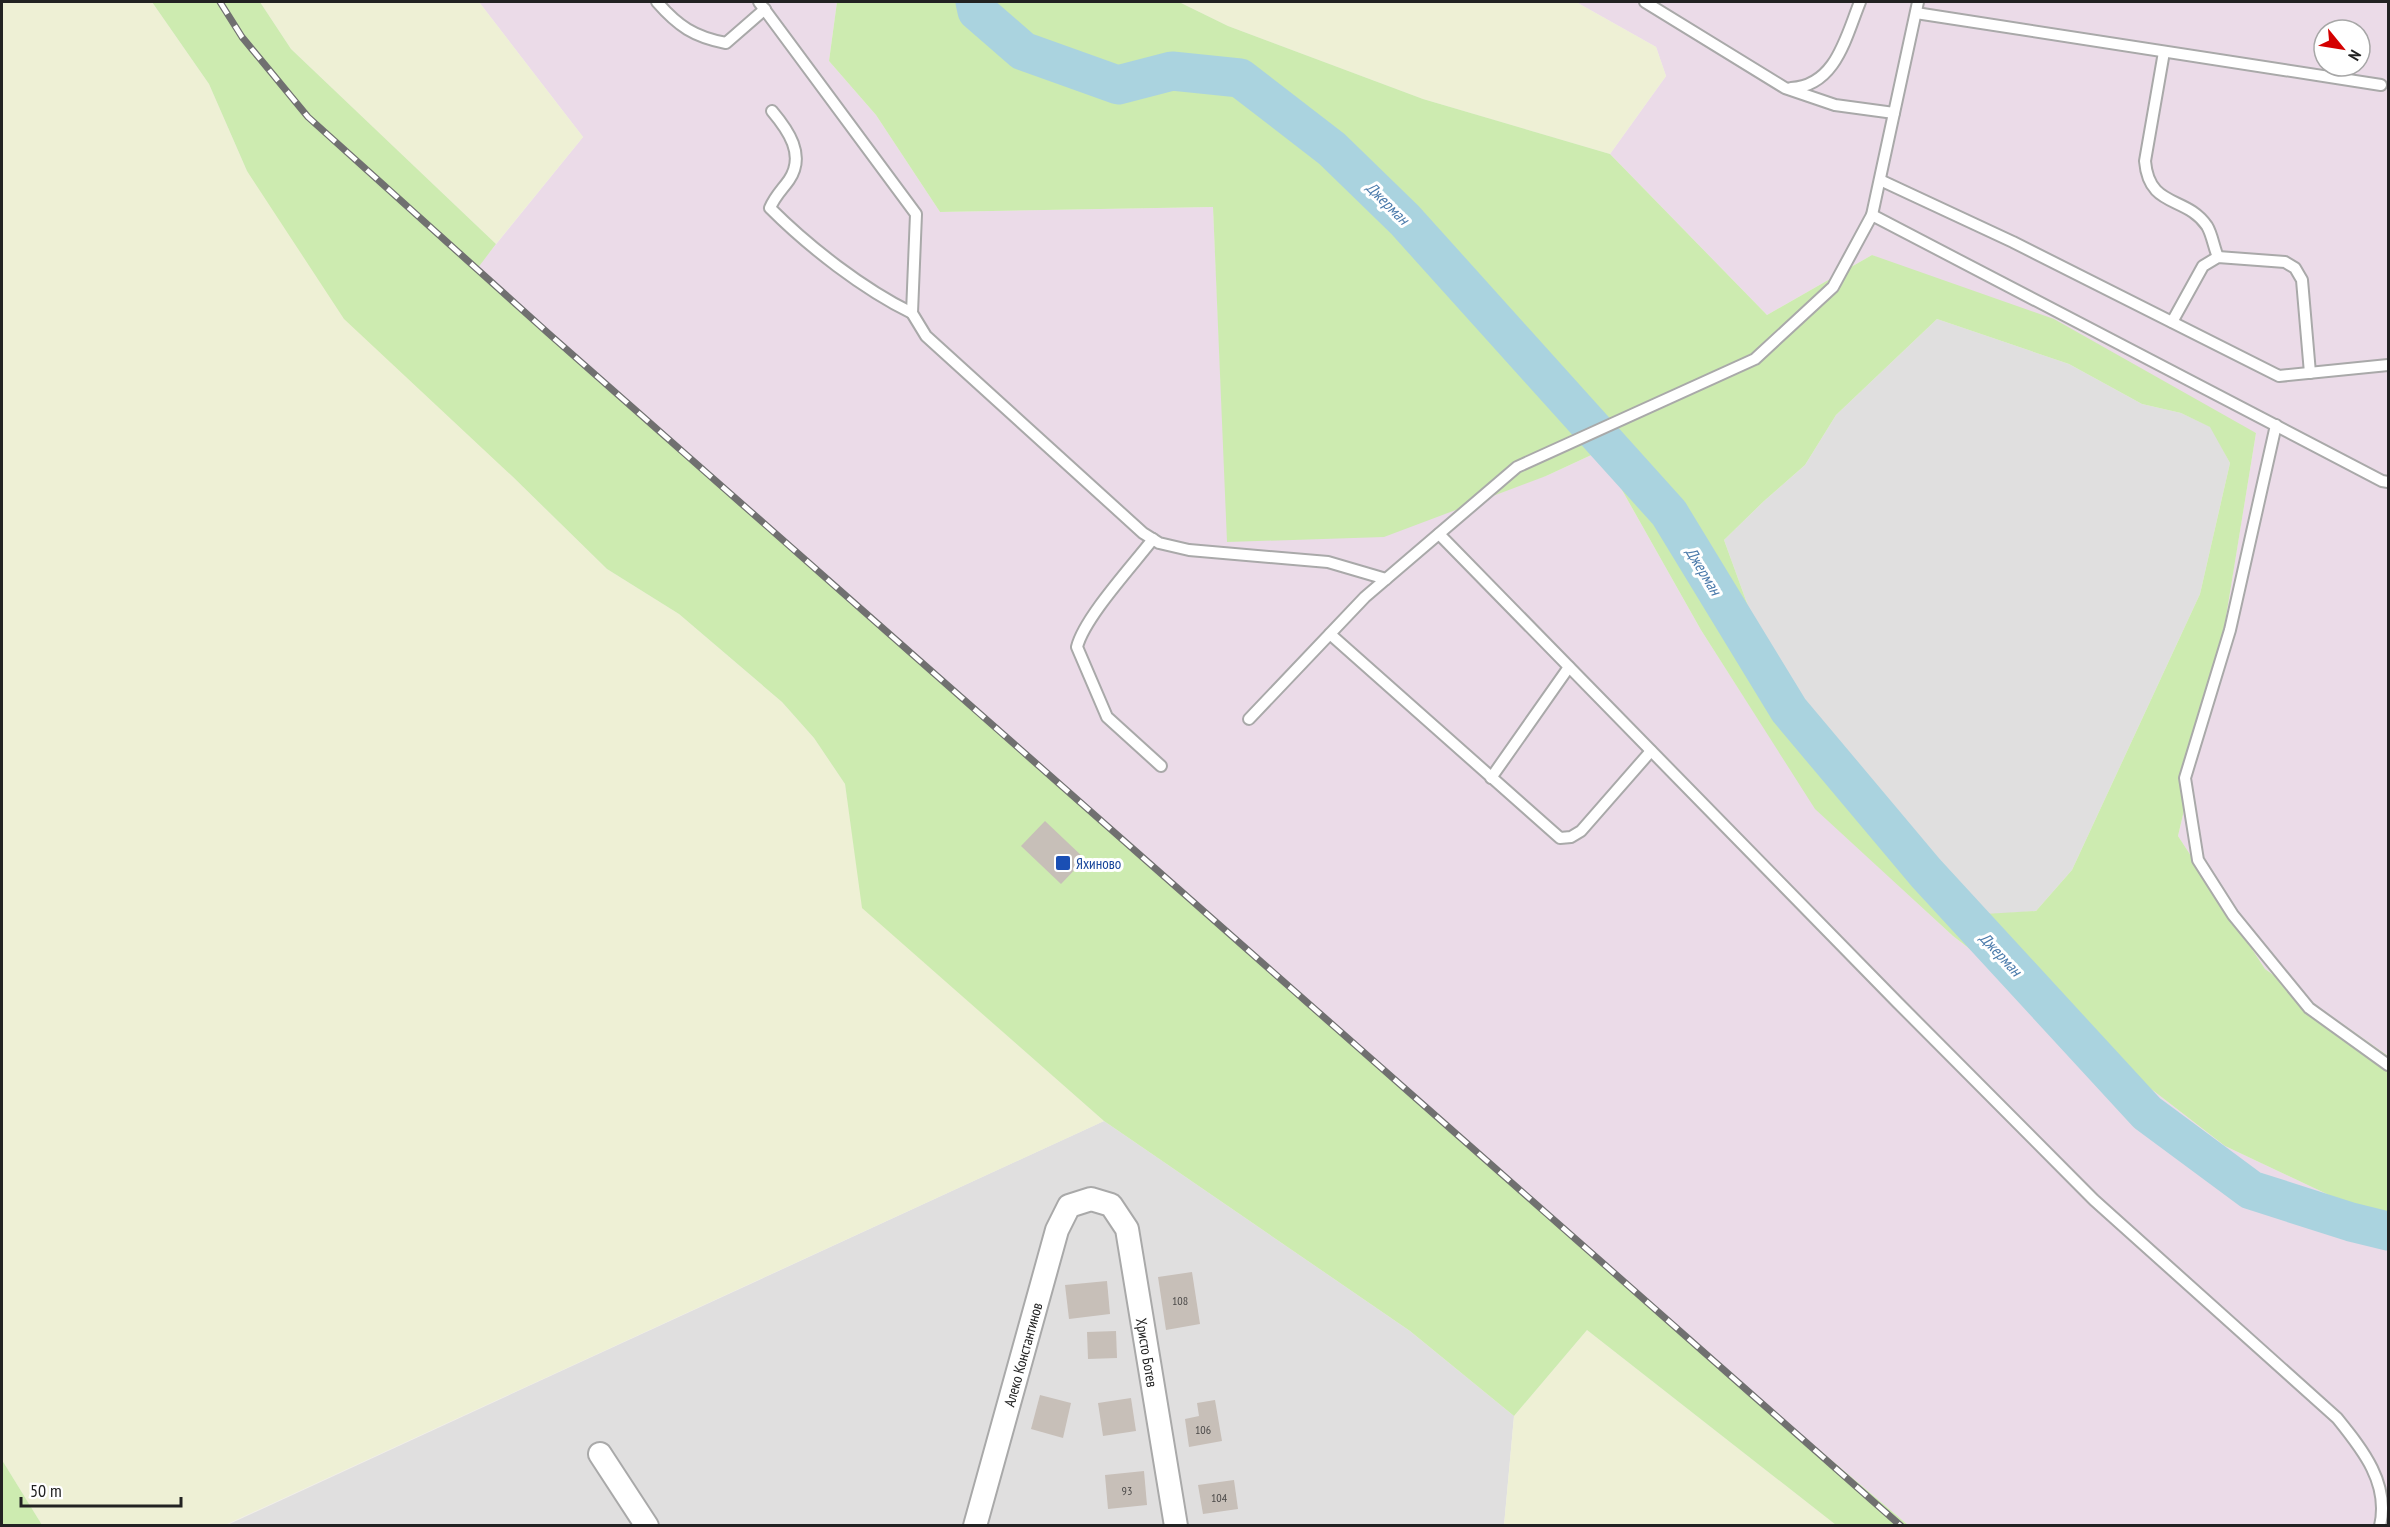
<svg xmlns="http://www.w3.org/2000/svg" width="2390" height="1527" viewBox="0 0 2390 1527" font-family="'PT Sans Narrow',sans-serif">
<rect width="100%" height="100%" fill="#f2efe9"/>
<!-- residential -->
<g fill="#e0dfdf">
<polygon points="1937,319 2069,364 2142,404 2181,413 2211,427 2230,463 2200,594 2072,870 2036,911 1968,916 1808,718 1748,606 1724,540 1764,501 1805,465 1836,415"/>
<polygon points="1104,1121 1410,1331 1514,1416 1504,1525 225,1526"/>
</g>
<!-- industrial -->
<g fill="#ebdbe8" fill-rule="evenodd">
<polygon points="479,2 837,2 829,61 876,115 940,212 1213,207 1228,542 1546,476 1600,451 1701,630 1816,809 1953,936 2225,1146 2365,1212 2388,1221 2388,1525 1908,1525 1732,1376 476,269 583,137"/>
<path d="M1576 2H2388V1056L2265 969 2178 836 2218 665 2256 433 1872 255 1767 315 1610 154 1666 76 1656 47ZM2324 30H2360V66H2324Z"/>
</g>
<!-- farmland -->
<g fill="#eef0d5">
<polygon points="2,2 152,2 209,84 247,171 512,476 607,569 679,614 782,702 814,738 845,784 863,908 1104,1121 225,1525 42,1525 2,1460"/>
<polygon points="260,2 479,2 583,137 496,244 291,49"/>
<polygon points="1179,2 1576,2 1656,47 1666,76 1610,154 1423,99 1228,26"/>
<polygon points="1587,1330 1836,1525 1504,1526 1514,1416"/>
</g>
<!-- grass -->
<g fill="#cdebb0" fill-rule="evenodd">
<polygon points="152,2 260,2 291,49 496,244 477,269 1732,1376 1908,1525 1836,1525 1587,1330 1514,1416 1410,1331 1104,1121 862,908 845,784 814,738 782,702 679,614 607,569 512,476 344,319 247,171 209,84"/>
<path d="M837 2H1179L1228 26 1423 99 1610 154 1767 315 1872 255 2054 319 2256 433 2218 666 2178 836 2265 969 2388 1056V1221L2365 1212 2225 1146 1953 936 1815 809 1701 630 1600 451 1546 476 1384 537 1227 542 1213 207 940 212 876 115 829 61ZM1937 319 2069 364 2142 404 2181 413 2210 427 2230 463 2200 594 2072 870 2036 911 1968 915 1808 718 1748 606 1724 540 1764 501 1805 465 1836 415Z"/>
<polygon points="2,1460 42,1525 2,1525"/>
</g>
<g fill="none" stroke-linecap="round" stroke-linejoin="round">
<!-- river -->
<polyline stroke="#aad3df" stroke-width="39" points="975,2 977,11 1023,51 1118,85 1172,71 1240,78 1332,149 1405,220 1669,513 1789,710 1926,873 2147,1113 2251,1190 2351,1222 2388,1231"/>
</g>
<!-- building -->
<g fill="#c7bfb8">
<polygon points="1045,821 1085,859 1061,884 1021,846"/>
<polygon points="1192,1272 1200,1324 1166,1330 1158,1277"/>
<polygon points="1107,1281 1110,1314 1069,1319 1065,1285"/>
<polygon points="1116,1331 1117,1358 1088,1359 1087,1332"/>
<polygon points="1040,1395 1071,1403 1063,1438 1031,1429"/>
<polygon points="1131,1398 1136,1431 1103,1436 1098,1403"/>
<polygon points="1215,1400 1222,1441 1189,1447 1185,1419 1199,1416 1197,1403"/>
<polygon points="1144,1471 1147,1505 1108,1509 1105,1475"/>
<polygon points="1234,1480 1238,1509 1203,1514 1198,1485"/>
</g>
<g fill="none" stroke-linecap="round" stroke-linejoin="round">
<defs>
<g id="lane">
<path d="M657 2C678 26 694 37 726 43L765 9"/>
<polyline points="759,2 916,214 912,313 926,336 1143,533 1159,543 1189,550 1328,562 1386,579"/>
<polyline points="1645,2 1785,88 1835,105 1894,113"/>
<polyline points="1916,13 2381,85"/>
<path d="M2164 52 2145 161C2149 209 2186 195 2207 226 2212 234 2214 248 2218 257"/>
<path d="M1791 88C1836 86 1846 36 1860 2"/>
<path d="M772 111C788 130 806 155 789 180 782 190 775 196 770 208 809 247 863 289 912 313"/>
<polyline points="1880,180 2013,242 2279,376 2388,365"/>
<polyline points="1872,215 2382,481 2388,482"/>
<polyline points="2172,322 2203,266 2218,257 2285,262 2295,268 2302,280 2310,373"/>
<polyline points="2276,425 2230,630 2185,778 2198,860 2233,915 2309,1008 2388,1065"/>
<path d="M1439 534 1898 1003 2094 1200 2337 1418C2362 1449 2390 1483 2380 1526"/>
<path d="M1153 539C1133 565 1084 618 1077 647L1107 717 1161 766"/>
<polyline points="1330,634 1560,838 1571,837 1581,831 1651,751"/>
<polyline points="1249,719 1365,597 1517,467 1755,359 1833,287 1872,215 1918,2"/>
<polyline points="1491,778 1569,667"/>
</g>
<g id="street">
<polyline points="600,1454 647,1526"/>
<path id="s1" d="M975 1526 1057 1230 1069 1206 1091 1199 1111 1205 1127 1229 1176 1526"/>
</g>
</defs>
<!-- lane casing -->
<use href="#lane" stroke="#a9a9a9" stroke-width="14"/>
<!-- street casing -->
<use href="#street" stroke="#a9a9a9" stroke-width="26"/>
<!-- lane -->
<use href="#lane" stroke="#fff" stroke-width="10"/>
<!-- street -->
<use href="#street" stroke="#fff" stroke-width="22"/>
<defs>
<polyline id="rail" points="220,2 242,37 308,117 548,333 1901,1526"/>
</defs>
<!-- rail casing -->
<use href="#rail" stroke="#707070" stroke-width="7"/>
<!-- rail -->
<use href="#rail" stroke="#fff" stroke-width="4.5" stroke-dasharray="14" stroke-linecap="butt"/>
</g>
<!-- markers -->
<rect fill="#1a4fb4" stroke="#fff" stroke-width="2" x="1055" y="855" width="16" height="16" rx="3"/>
<g text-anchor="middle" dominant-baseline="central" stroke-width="6" stroke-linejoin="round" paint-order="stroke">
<!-- number labels -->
<g font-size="12" fill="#4b4948">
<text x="1180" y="1300">108</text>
<text x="1203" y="1429">106</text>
<text x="1127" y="1490">93</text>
<text x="1219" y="1497">104</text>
</g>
<!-- transit labels -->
<g font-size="15" fill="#164399" stroke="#fff" text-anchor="start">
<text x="1076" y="863">Яхиново</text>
</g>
<!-- street labels -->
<g font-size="15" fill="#222" stroke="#fff">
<text stroke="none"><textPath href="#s1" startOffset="532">Христо Ботев</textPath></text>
<text stroke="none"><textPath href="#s1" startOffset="178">Алеко Константинов</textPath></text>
</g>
<!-- water labels -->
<g font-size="16" font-style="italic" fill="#4a7aab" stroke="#fff">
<text transform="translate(1388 203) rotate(45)">Джерман</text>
<text transform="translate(1704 571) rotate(59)">Джерман</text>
<text transform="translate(2001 954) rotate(47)">Джерман</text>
</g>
</g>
<!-- border -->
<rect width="2390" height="1527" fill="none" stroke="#222222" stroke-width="6"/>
<!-- north arrow -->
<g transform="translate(2342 48) rotate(120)"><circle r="28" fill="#ffffff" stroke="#a7a7a7" stroke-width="1.5"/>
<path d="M0-4.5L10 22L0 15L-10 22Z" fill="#d40000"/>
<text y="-9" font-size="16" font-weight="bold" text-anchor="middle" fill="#222222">N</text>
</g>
<!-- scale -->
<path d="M21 1497v9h160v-9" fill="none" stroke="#222222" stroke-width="3"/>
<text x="30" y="1497" font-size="18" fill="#222222" stroke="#ffffff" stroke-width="4.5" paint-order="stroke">50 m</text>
</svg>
